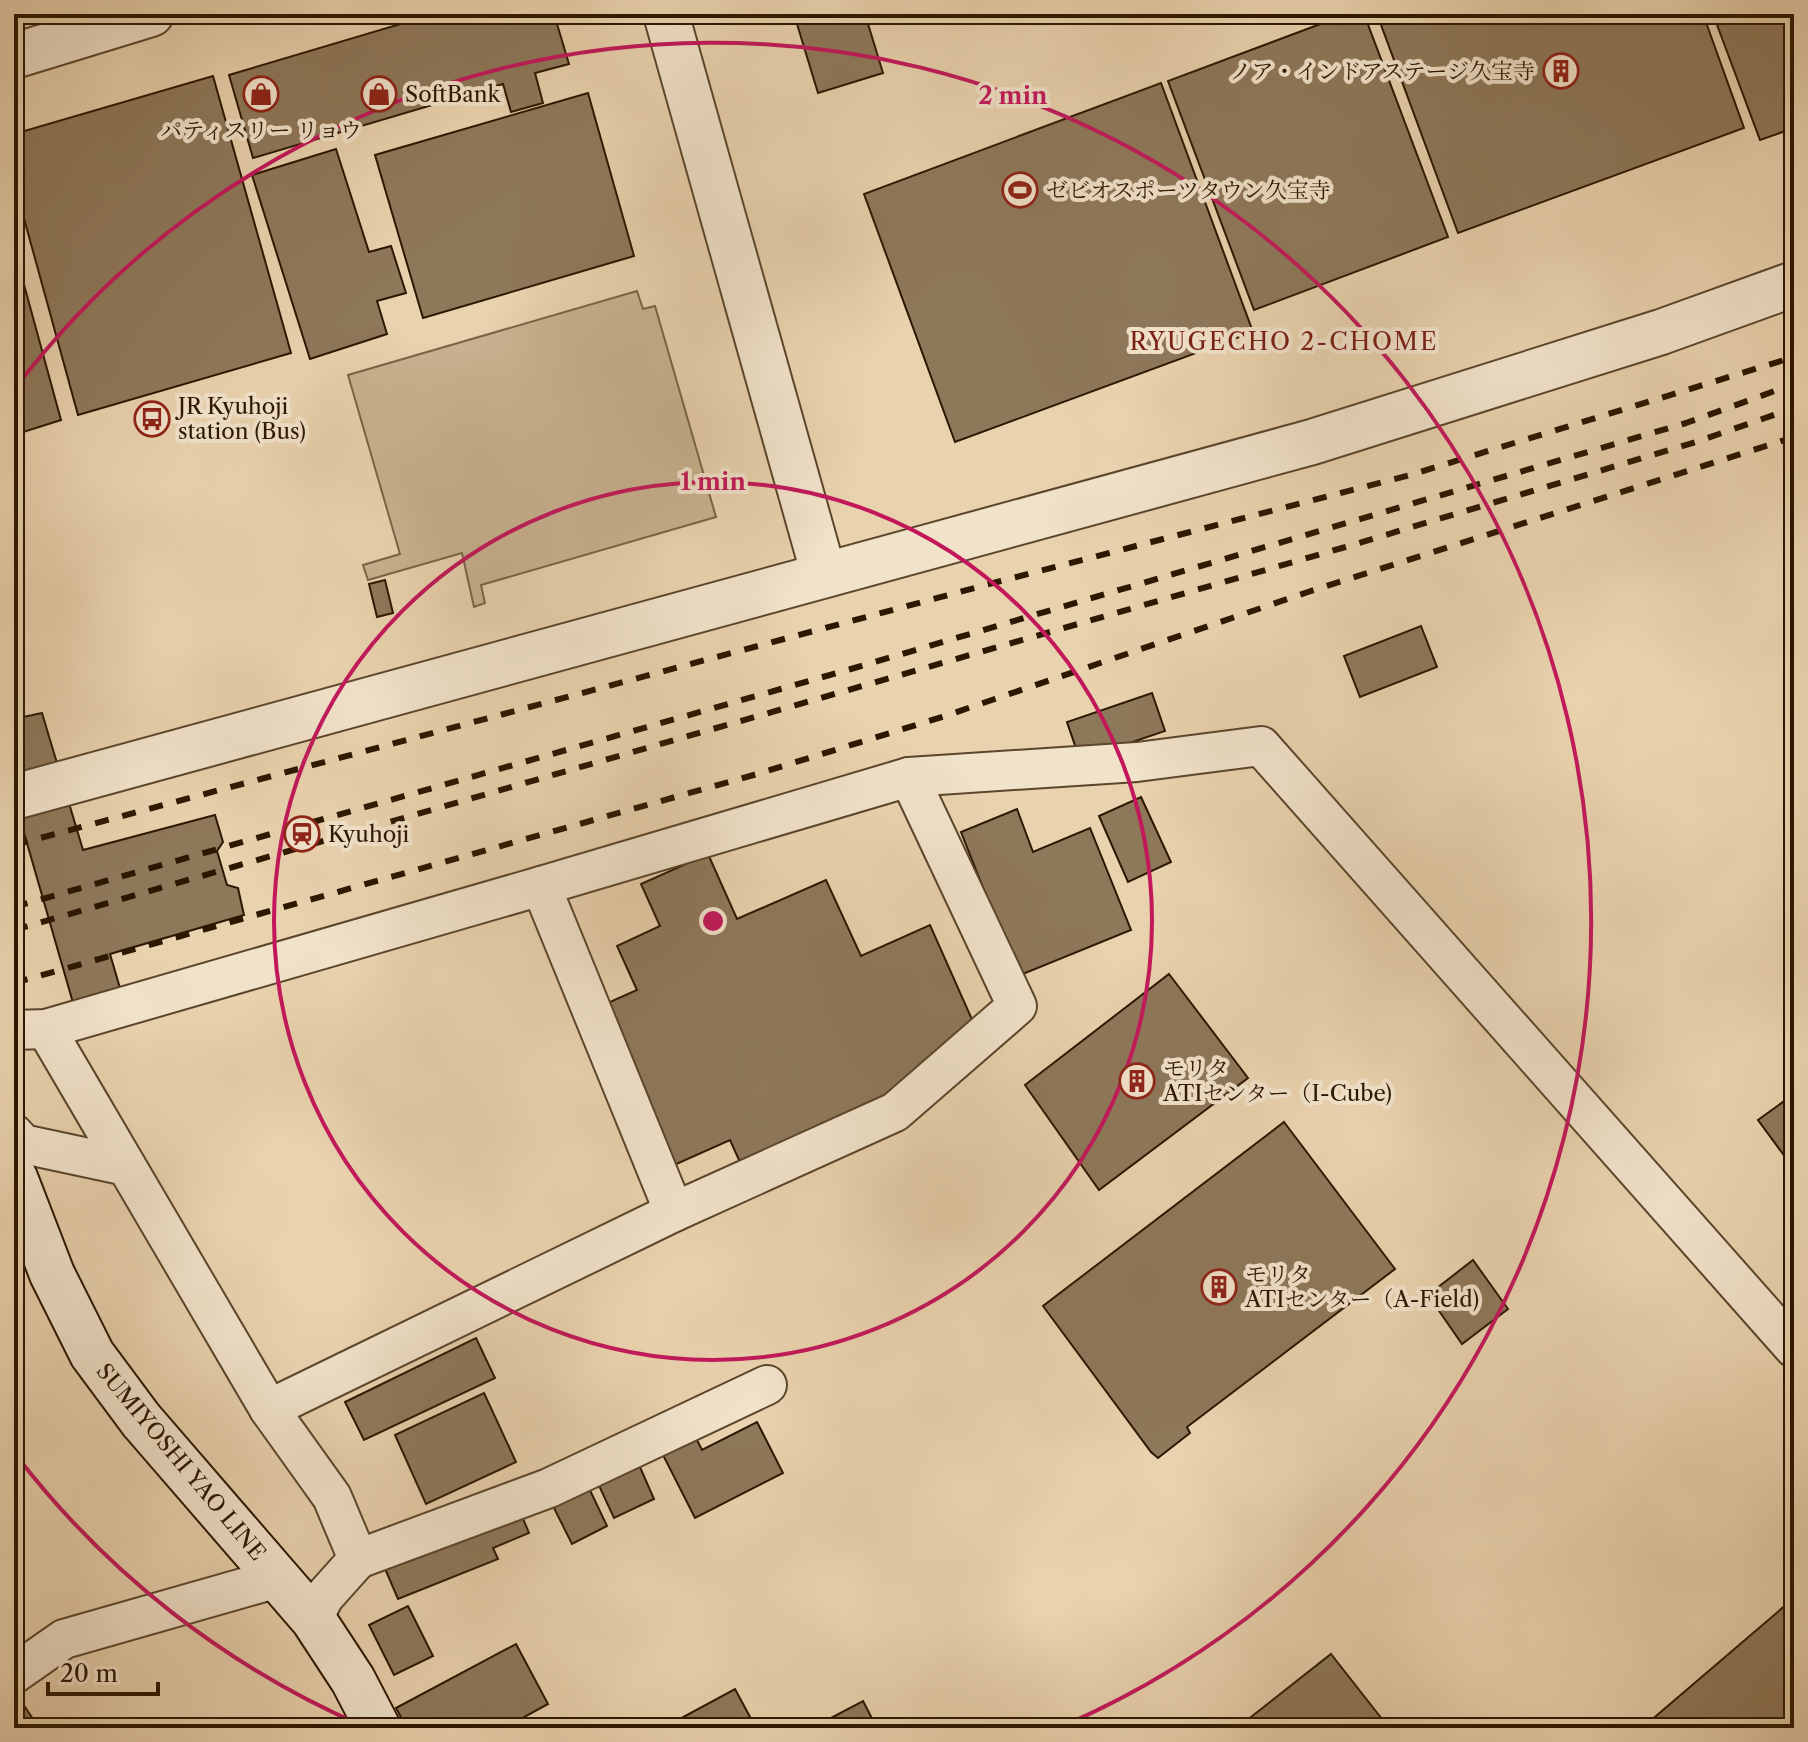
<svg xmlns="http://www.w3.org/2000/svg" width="1808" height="1742" viewBox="0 0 1808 1742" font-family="'Libre Caslon Text','Noto Serif JP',serif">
<rect width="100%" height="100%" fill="#e9d2ae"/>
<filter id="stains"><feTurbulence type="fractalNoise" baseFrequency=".0025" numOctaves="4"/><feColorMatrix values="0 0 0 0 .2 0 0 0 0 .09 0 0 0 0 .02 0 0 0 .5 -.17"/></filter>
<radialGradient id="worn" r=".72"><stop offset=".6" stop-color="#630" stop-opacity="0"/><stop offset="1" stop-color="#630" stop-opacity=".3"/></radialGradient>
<!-- green -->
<polygon fill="#c9b290" stroke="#7a6448" stroke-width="2" points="637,291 643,309 655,306 716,517 481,585 485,603 474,607 462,553 368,580 363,565 400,554 348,375"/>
<!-- building -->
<g fill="#8e785a" stroke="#2c1700" stroke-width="2">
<polygon points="434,14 554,14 569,64 535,73 543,103 511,112 503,84 253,158 229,75"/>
<polygon points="794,14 865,14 883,73 818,93"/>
<polygon points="1347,14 1364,14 1448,237 1254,310 1168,81"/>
<polygon points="1377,14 1703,14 1744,128 1458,233"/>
<polygon points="1713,14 1794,14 1794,128 1760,140"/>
<polygon points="213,76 291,353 78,415 14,182 14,134"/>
<polygon points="1161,83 1253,332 955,442 864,194"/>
<polygon points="588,93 634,256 423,318 375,155"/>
<polygon points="336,149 369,252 391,246 406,293 377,301 387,334 310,359 252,175"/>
<polygon points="14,248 61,420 14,435"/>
<polygon points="385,580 393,613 377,617 369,584"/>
<polygon points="1421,626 1437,667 1360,697 1344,656"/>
<polygon points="1152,693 1165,731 1080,760 1067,722"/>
<polygon points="42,713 83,850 215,815 223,842 217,851 227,885 238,888 244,915 110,954 129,1019 82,1034 14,798 14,719"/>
<polygon points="1141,797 1171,862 1128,882 1099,816"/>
<polygon points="1017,809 1033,852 1090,828 1131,930 1018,976 961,832"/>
<polygon points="708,854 737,919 826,880 861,956 930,925 974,1024 893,1104 744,1171 730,1140 672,1166 601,1006 637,990 617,946 660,926 641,884"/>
<polygon points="1169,974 1248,1078 1099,1190 1025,1085"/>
<polygon points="1794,1094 1794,1169 1758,1120"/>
<polygon points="1284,1122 1395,1269 1187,1427 1190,1433 1158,1458 1151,1452 1043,1306"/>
<polygon points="1473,1260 1508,1309 1462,1344 1428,1295"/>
<polygon points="476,1338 495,1378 364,1440 345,1402"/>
<polygon points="484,1393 516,1462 426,1504 395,1435"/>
<polygon points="757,1422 783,1473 695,1518 662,1453 695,1436 702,1450"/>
<polygon points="636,1458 654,1499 614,1518 595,1477"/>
<polygon points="588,1486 607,1526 572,1544 552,1504"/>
<polygon points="519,1509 529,1533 493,1548 498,1559 398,1599 383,1564"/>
<polygon points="1794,1598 1794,1724 1790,1728 1642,1728"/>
<polygon points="408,1606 433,1656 394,1675 369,1625"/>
<polygon points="516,1644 548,1704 504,1728 407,1728 396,1708"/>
<polygon points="1331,1654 1389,1728 1237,1728"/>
<polygon points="735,1689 756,1728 663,1728"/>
<polygon points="21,1701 39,1728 14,1728 14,1706"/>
<polygon points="863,1701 877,1728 812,1728"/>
</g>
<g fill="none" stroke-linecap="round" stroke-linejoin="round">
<defs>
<g id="minor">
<polyline points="541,886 674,1212"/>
<polyline points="46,1029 269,1409 332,1497 358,1559 324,1597 313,1619"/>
<polyline points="14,1030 46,1029 541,886 909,777 1137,762 1261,746 1794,1348"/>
<polyline points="14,1134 23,1144 126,1166"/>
<polyline points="269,1409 674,1212 895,1112 1017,1006 909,777"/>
<polyline points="358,1559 549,1488 767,1385"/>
<polyline points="14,1674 64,1639 278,1578"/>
</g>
<g id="tertiary">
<polyline points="666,14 824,575"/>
<polyline points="14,56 151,14"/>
<polyline points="14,797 1312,442 1661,332 1794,284"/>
</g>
<polyline id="secondary" points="15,1178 52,1274 92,1354 141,1420 313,1619 353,1680 378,1728"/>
</defs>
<!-- minor casing -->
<use href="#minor" stroke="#5b462c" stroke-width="42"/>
<!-- tertiary casing -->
<use href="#tertiary" stroke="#5b462c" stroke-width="48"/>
<!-- secondary casing -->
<use href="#secondary" stroke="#2c1700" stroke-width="48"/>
<!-- minor -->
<use href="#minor" stroke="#f1e2ca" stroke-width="38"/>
<!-- tertiary -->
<use href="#tertiary" stroke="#f1e2ca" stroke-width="44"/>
<!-- secondary -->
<use href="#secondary" stroke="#f1e2ca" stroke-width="44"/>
<!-- rail -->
<g stroke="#2c1700" stroke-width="6" stroke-dasharray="14 14" stroke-linecap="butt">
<polyline points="14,845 997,582 1410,475 1794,357"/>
<polyline points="14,907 851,669 1686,423 1794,384"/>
<polyline points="14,930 1342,548 1696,442 1794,408"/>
<polyline points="14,983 757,774 945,716 1308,592 1794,437"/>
</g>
</g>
<!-- distance rings -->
<g fill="none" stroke="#c2185b" stroke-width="4">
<circle cx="713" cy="921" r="439"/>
<path d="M363 1726A878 878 0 0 1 16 1455M16 387A878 878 0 1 1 1063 1726"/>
</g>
<!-- icons -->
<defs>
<symbol id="building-ring" viewBox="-11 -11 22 22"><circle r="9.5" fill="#f1e2ca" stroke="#8f2418" stroke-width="1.5"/><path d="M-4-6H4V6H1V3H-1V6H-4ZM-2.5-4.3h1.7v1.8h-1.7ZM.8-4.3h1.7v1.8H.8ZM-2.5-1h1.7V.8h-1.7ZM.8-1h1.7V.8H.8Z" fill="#8f2418"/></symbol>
<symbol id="shop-ring" viewBox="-11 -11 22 22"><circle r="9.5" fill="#f1e2ca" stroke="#8f2418" stroke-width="1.5"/><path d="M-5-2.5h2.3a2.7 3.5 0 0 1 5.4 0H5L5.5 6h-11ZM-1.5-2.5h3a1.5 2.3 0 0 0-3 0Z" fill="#8f2418"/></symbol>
<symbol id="stadium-ring" viewBox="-11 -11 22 22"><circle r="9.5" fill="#f1e2ca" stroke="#8f2418" stroke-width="1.5"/><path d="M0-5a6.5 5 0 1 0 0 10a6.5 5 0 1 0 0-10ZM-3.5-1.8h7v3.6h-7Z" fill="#8f2418"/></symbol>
<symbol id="bus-ring" viewBox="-11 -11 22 22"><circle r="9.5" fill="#f1e2ca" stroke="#8f2418" stroke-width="1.5"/><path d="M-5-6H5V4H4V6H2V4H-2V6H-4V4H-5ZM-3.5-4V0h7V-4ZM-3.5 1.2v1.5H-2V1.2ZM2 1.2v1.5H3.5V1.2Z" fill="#8f2418"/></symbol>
<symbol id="station-ring" viewBox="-11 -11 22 22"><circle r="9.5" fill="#f1e2ca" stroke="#8f2418" stroke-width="1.5"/><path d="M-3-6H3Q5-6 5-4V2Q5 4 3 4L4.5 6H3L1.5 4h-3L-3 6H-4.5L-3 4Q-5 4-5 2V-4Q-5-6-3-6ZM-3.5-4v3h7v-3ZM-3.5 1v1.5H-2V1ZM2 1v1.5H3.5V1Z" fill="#8f2418"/></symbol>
</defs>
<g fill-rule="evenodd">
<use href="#building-ring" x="1541" y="51" width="40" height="40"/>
<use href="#shop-ring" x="241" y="74" width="40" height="40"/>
<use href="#shop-ring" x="359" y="74" width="40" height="40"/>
<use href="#stadium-ring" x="1000" y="170" width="40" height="40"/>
<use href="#bus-ring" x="132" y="399" width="40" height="40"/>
<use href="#station-ring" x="282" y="814" width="40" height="40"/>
<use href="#building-ring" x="1117" y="1061" width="40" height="40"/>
<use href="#building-ring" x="1199" y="1267" width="40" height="40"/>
</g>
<g text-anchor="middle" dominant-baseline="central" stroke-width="8" stroke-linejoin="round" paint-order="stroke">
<!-- poi labels -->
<g font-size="22" fill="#2c1700" stroke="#f1e2ca" text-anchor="start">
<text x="1535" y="71" text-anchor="end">ノア・インドアステージ久宝寺</text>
<text x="405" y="94">SoftBank</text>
<text x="261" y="130" text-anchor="middle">パティスリー リョウ</text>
<text x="1046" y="190">ゼビオスポーツタウン久宝寺</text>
<text x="178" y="406">JR Kyuhoji<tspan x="178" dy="25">station (Bus)</tspan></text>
<text x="328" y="834">Kyuhoji</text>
<text x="1163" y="1068">モリタ<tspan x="1163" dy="25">ATIセンター（I-Cube)</tspan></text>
<text x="1245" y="1274">モリタ<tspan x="1245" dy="25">ATIセンター（A-Field)</tspan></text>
</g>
<!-- street labels -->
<g font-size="22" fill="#2c1700" stroke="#f1e2ca">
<text transform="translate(181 1462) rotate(50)">SUMIYOSHI YAO LINE</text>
</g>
<!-- neighbourhood labels -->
<g font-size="24" letter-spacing="2" fill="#7a1f14" stroke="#f1e2ca">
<text x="1284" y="341">RYUGECHO 2-CHOME</text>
</g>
</g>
<circle cx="713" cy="921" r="12" fill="#c2185b" stroke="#f1e2ca" stroke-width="4"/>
<g font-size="24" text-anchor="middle" font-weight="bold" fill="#c2185b" stroke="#f1e2ca" stroke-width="8" stroke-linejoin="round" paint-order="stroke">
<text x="1013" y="104">2 min</text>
<text x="713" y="490">1 min</text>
</g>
<!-- margin -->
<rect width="1808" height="1742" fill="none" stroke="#e9d2ae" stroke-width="48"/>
<rect x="16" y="16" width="1776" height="1710" fill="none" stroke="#2c1700" stroke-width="4"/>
<rect x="24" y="24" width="1760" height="1694" fill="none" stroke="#2c1700" stroke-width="2"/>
<!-- scale -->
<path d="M48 1682v12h110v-12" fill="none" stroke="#2c1700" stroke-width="4"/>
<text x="60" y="1682" font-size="24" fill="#2c1700" stroke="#f1e2ca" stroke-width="6" paint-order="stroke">20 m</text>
<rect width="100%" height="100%" filter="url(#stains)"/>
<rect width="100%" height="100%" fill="url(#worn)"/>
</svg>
